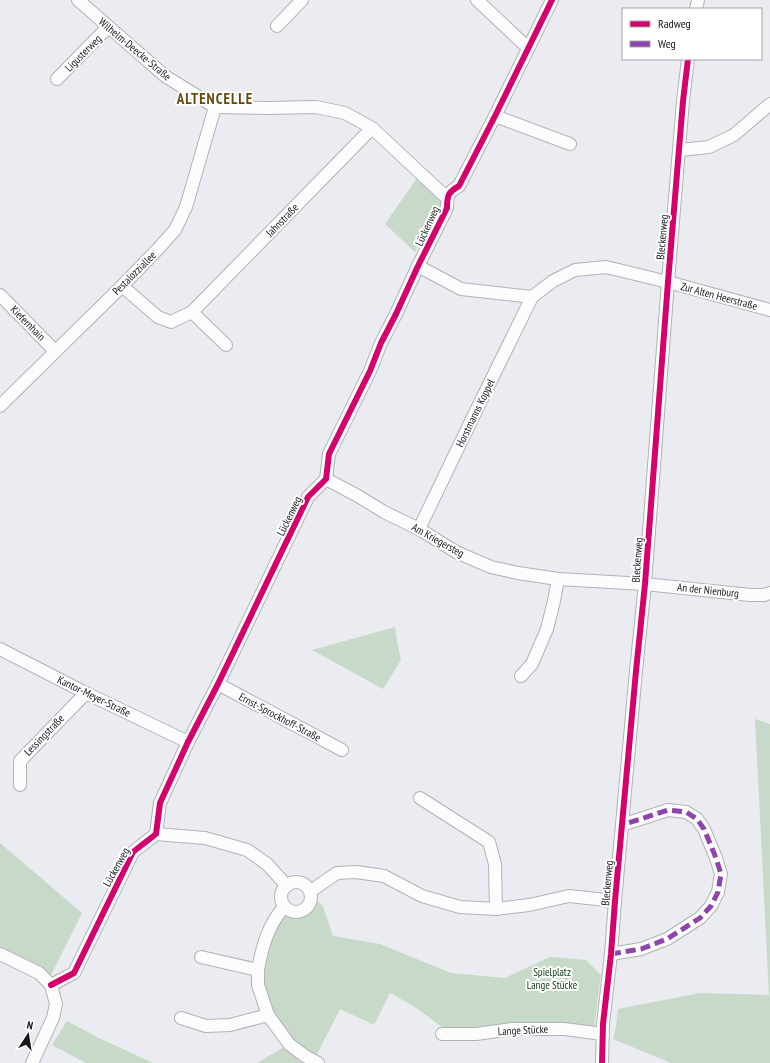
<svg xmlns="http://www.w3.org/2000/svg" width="770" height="1063" viewBox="0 0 770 1063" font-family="'PT Sans Narrow',sans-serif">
<rect width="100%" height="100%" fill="#ebecf1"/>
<!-- green -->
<g fill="#c7d9c8">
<polygon points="417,178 443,204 415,252 385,224"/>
<polygon points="395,627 397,641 401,660 383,689 312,650"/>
<polygon points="755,719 770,724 770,1063 671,1063 613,1039 616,1027 618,1009 700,993 769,995"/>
<polygon points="0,843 82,913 50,977 0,952"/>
<path d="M315 900 323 906 333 936 380 944 451 973 505 978 550 957 586 960 601 975 594 1028 476 1033 442 1027 415 1007 390 993 374 1025 340 1009 314 1060 311 1063H257L289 1044 259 985 272 928 285 915C293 916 304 917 311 910 313 907 314 903 315 900Z"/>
<polygon points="67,1021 101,1039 153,1063 86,1063 52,1045"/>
</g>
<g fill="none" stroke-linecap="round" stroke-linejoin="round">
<defs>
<g id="minor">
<polyline points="78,0 165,76 215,107 267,108 316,107 345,113 372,128 447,198"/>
<polyline points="477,0 528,48"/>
<polyline points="696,9 698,0"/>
<polyline points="277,26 302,0"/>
<polyline points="57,79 108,27"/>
<polyline points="495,116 570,144"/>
<polyline points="680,150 709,147 734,135 770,104"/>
<polyline points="418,266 461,289 532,297"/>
<polyline points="122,286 158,317 171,322 192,312 372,128"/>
<polyline points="0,295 55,351"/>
<polyline points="192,312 226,345"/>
<polyline points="0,406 122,286 157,250 175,230 186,207 215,107"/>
<polyline points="326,479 358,496 384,512 419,529 456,552 491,567 518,573 558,579 645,584 750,595 764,595 770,593"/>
<polyline points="419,529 472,419 532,297 553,281 575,270 606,267 668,282 770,310"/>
<polyline points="0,649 86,693 188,742"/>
<polyline points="521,676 532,664 547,629 554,601 558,579"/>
<polyline points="218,684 342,750"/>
<polyline points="20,785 20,761 86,693"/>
<polyline points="420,798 489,842 495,864 496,909"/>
<polyline points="156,834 205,838 247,850 267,864 287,886"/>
<circle cx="296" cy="897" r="15"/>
<polyline points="310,892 318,886 337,873 356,872 384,876 422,896 460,907 496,909 529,905 569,896 615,901"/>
<polyline points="0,954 39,973 51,985 56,1004 53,1018 32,1063"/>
<polyline points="611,954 641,949 667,939 700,918 711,906 718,892 721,874 716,858 704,829 697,819 686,812 668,810 622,825"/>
<path d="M201 957 258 970C262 947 268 925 284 907"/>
<polyline points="258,970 258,985 268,1015"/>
<path d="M51 985 74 973 133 852 156 834 160 803 188 742 218 684 308 497 326 479 329 454 370 371 381 343 396 314 418 266 447 208C447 196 448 192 459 186L495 116 552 0"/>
<polyline points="181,1018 206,1026 230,1025 268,1015 289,1044 305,1056 318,1063"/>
<polyline points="442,1034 476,1034 512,1029 564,1029 603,1034"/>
<polyline points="602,1063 603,1024 611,954 615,901 636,671 645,584 668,282 683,101 688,59"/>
</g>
</defs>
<!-- minor casing -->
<use href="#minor" stroke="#b1b2b6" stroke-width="14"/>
<!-- minor -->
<use href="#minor" stroke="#fcfcfd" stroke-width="12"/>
<!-- quiet -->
<polyline stroke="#8e44ad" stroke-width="5" stroke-dasharray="10 5" stroke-linecap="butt" points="611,954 641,949 667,939 700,918 711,906 718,892 721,874 716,858 704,829 697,819 686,812 668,810 622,825"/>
<defs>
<g id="cycleway">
<path d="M51 985 74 973 133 852 156 834 160 803 188 742 218 684 308 497 326 479 329 454 370 371 381 343 396 314 418 266 447 208C447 196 448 192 459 186L495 116 552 0"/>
<polyline points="602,1063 603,1024 611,954 615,901 636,671 645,584 668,282 683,101 688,59"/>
</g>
</defs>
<!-- cycleway casing -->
<use href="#cycleway" stroke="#fff" stroke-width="8"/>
<!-- cycleway -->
<use href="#cycleway" stroke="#d6006c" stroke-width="6"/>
</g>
<g text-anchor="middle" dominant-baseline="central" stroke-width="4" stroke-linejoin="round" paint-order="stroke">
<!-- street labels -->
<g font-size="11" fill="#19191c" stroke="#fff">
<text transform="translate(135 49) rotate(40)">Wilhelm-Deecke-Straße</text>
<text transform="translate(83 53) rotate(-45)">Ligusterweg</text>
<text transform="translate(282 220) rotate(-46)">Jahnstraße</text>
<text transform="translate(427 226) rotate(-65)">Lückenweg</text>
<text transform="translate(662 237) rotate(-85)">Bleckenweg</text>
<text transform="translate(134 273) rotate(-45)">Pestalozziallee</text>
<text transform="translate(719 296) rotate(15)">Zur Alten Heerstraße</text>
<text transform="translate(28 323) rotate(45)">Kiefernhain</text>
<text transform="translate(475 413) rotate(-64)">Horstmanns Koppel</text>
<text transform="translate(289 516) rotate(-64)">Lückenweg</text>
<text transform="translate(438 540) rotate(29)">Am Kriegersteg</text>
<text transform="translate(637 560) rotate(-86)">Bleckenweg</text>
<text transform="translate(708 590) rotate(6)">An der Nienburg</text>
<text transform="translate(94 696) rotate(26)">Kantor-Meyer-Straße</text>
<text transform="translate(280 717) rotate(28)">Ernst-Sprockhoff-Straße</text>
<text transform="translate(44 735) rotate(-46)">Lessingstraße</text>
<text transform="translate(116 867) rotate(-61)">Lückenweg</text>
<text transform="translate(607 883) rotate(-85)">Bleckenweg</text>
<text transform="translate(523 1030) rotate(-3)">Lange Stücke</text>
</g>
<!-- park labels -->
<g font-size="11" fill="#0e3b10" stroke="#fff">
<text x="552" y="972">Spielplatz<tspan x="552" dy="13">Lange Stücke</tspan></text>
</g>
<!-- district labels -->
<g font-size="15" font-weight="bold" letter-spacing="1" fill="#654b10" stroke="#fff">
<text x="215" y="98">ALTENCELLE</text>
</g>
</g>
<!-- legend -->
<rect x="622" y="8" width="140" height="52" fill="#ffffff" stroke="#a3a3a4"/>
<rect x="630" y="21" width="20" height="6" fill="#d6006c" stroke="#a3a3a4"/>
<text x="658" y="28" font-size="12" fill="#19191c">Radweg</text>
<rect x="630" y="41" width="20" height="6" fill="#8e44ad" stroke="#a3a3a4"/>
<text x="658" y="48" font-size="12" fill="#19191c">Weg</text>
<!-- north arrow -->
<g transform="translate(28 1035) rotate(12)" stroke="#ffffff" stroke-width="3" paint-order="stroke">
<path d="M0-3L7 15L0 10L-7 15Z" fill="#19191c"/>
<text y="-6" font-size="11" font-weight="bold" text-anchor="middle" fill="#19191c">N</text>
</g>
</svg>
